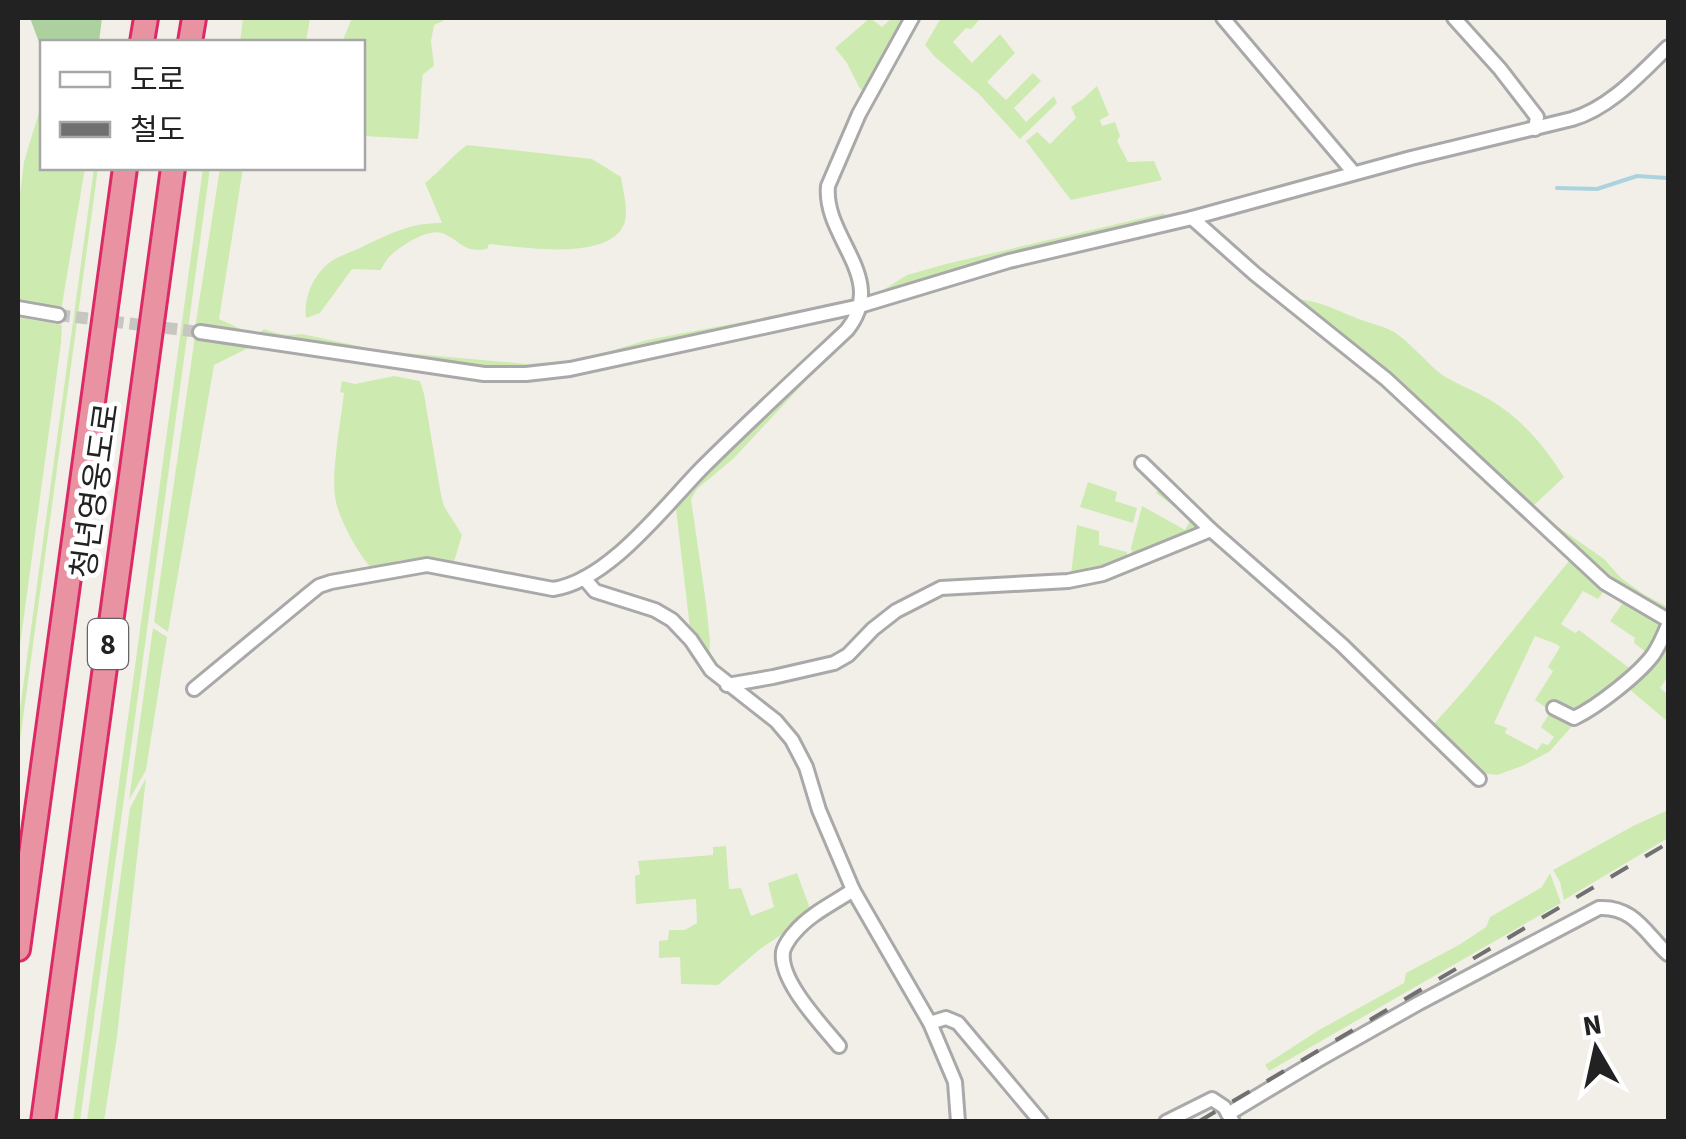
<svg xmlns="http://www.w3.org/2000/svg" width="1686" height="1139" viewBox="0 0 1686 1139" font-family="'Source Sans 3','Noto Sans KR',sans-serif">
<rect width="100%" height="100%" fill="#f2efe9"/>
<!-- grass -->
<g fill="#cdebb0" fill-rule="evenodd">
<polygon points="243,18 310,18 306,42 240,42"/>
<path d="M352 18H444L443 21 434 25 431 41 434 66 423 74C420 96 421 117 418 139L363 136 362 42H342Z"/>
<polygon points="870,18 882,27 892,18 901,18 905,21 864,92 859,87 847,63 835,48"/>
<polygon points="941,18 980,19 971,29 966,28 953,42 972,63 1000,34 1015,53 987,82 1006,100 1033,73 1041,81 1014,108 1026,122 1054,96 1057,103 1020,139 979,94 935,57 925,45"/>
<polygon points="1097,86 1109,115 1100,120 1102,126 1115,122 1120,136 1117,141 1128,162 1154,161 1162,180 1071,200 1026,141 1037,132 1050,144 1076,118 1071,107 1083,99"/>
<polygon points="40,109 42,109 42,168 85,168 61,311 18,302 18,210 24,162"/>
<path d="M467 145 592 159 621 177C623 191 629 211 624 224 609 262 520 247 489 244L487 249C462 253 462 241 442 233 428 228 400 246 390 256 389 256 381 269 381 270L352 269 320 313 306 318C303 296 316 268 337 258 346 253 357 250 366 245 394 232 410 223 442 223L425 183C440 171 451 157 467 145Z"/>
<polygon points="94,168 98,168 18,755 18,724"/>
<polygon points="203,168 210,168 80,1121 73,1121"/>
<path d="M220 168H243L219 319 256 336 264 329C277 334 287 336 302 334L382 351 527 364 580 360 647 340 784 314 786 320 572 367 485 370 195 328Z"/>
<polygon points="1164,213 1166,220 869,299 907,275 946,264"/>
<path d="M1293 299C1320 300 1335 310 1359 319 1374 325 1388 326 1401 337 1415 348 1427 363 1441 374 1454 383 1469 388 1483 396 1519 415 1542 443 1564 477L1531 508 1604 559 1621 578 1645 595 1668 607V612L1614 585Z"/>
<polygon points="18,317 62,325 61,343 18,660"/>
<polygon points="857,323 860,328 815,371 734,458 697,489 691,499 706,603 710,642 709,656 691,637 675,500"/>
<polygon points="195,336 256,344 214,365 168,632 154,622"/>
<path d="M394 376 420 381 424 394 441 495 444 506 462 535 453 565 400 560 392 565 373 570C360 557 340 521 336 502 330 478 341 420 344 393L340 392 342 381 355 384Z"/>
<polygon points="1088,482 1117,492 1115,501 1137,508 1133,523 1080,507"/>
<polygon points="1162,485 1208,529 1133,558 1131,548 1142,506 1185,530 1191,519 1156,493"/>
<polygon points="1077,525 1099,531 1099,545 1127,552 1127,560 1099,572 1071,574"/>
<path d="M1573 556 1606 588 1598 599 1583 591 1561 624 1575 633 1579 630 1632 670 1575 723 1549 752 1522 766 1497 775 1483 773 1432 726 1467 687ZM1535 636 1556 644 1560 647 1548 667 1553 671 1535 700 1551 711 1541 727 1554 737 1548 745 1542 743 1537 750 1505 733 1507 728 1494 723Z"/>
<polygon points="1625,600 1667,624 1647,653 1634,643 1635,638 1610,621"/>
<polygon points="153,628 167,637 146,770 129,800"/>
<polygon points="1668,636 1668,676 1660,688 1668,695 1668,722 1628,688"/>
<polygon points="146,778 117,1036 104,1121 87,1121 130,808"/>
<polygon points="1668,810 1668,838 1564,900 1560,882 1553,870 1635,825"/>
<polygon points="726,846 729,889 741,888 751,916 774,907 768,883 797,873 812,914 760,949 718,985 681,984 680,957 659,958 659,941 668,940 669,930 685,930 697,923 696,899 636,904 635,876 640,874 638,861 713,855 713,847"/>
<polygon points="1550,873 1561,903 1269,1071 1265,1065 1319,1030 1404,983 1406,973 1459,945 1486,927 1490,917 1542,887"/>
</g>
<!-- forest -->
<polygon fill="#add19e" points="30,18 102,18 99,42 42,42 42,50"/>
<g fill="none" stroke-linecap="round" stroke-linejoin="round">
<!-- stream -->
<polyline stroke="#aad3df" stroke-width="4" points="1557,188 1597,189 1637,176 1668,178"/>
<!-- minor-tunnel -->
<polyline stroke="#c8c6c1" stroke-width="12" stroke-dasharray="12 6" stroke-linecap="butt" points="58,315 200,332"/>
<defs>
<g id="minor">
<polyline points="1223,18 1354,173"/>
<polyline points="1454,18 1500,69 1537,117 1535,129"/>
<polyline points="1192,218 1255,274 1386,379 1605,583 1668,620"/>
<polyline points="18,308 58,315"/>
<path d="M200 332 484 374H526L570 369 860 306 1009 261 1192 218 1411 158 1572 119C1610 108 1640 74 1668 47"/>
<polyline points="1142,463 1211,530 1342,645 1479,779"/>
<polyline points="584,578 595,591 655,610 672,620 691,640 711,670 776,721 792,740 806,767 819,810 853,890 930,1023 946,1018 958,1023 1041,1122"/>
<polyline points="727,685 773,677 834,663 848,655 873,629 896,611 941,588 1068,581 1103,574 1211,530"/>
<path d="M194 689 309 594 319 586 331 582 427 565 553 589C608 581 663 508 701 469 748 422 798 376 847 330 889 278 823 238 828 186L859 114 912 18"/>
<path d="M1554 708 1574 718C1597 707 1638 675 1653 655 1659 646 1664 635 1668 625"/>
<polyline points="930,1023 955,1082 958,1122"/>
<path d="M839 1046C822 1025 779 981 783 952 784 946 791 936 795 932 810 914 834 903 853 890"/>
<path d="M1228 1114 1318 1060 1419 1003 1599 908C1634 906 1646 934 1668 954"/>
<polyline points="1166,1122 1212,1099 1224,1107 1233,1122"/>
</g>
<g id="motorway">
<polyline points="142,42 146,18"/>
<polyline points="190,42 194,18"/>
<polyline points="18,949 125,168"/>
<polyline points="43,1122 173,168"/>
</g>
</defs>
<!-- minor casing -->
<use href="#minor" stroke="#a9a9a9" stroke-width="18"/>
<!-- motorway casing -->
<use href="#motorway" stroke="#dc2a67" stroke-width="28"/>
<!-- minor -->
<use href="#minor" stroke="#fff" stroke-width="12"/>
<!-- motorway -->
<use href="#motorway" stroke="#e892a2" stroke-width="22"/>
<!-- rail -->
<polyline stroke="#707070" stroke-width="4" stroke-dasharray="20 20" stroke-linecap="butt" points="1198,1122 1668,843"/>
</g>
<g text-anchor="middle" dominant-baseline="central" stroke-width="9" stroke-linejoin="round" paint-order="stroke">
<!-- shield labels -->
<rect fill="#fff" stroke="#646464" stroke-width="2.5" x="88" y="619" width="40" height="50" rx="8"/>
<g font-size="30" font-weight="bold" fill="#222">
<text x="108" y="644">8</text>
</g>
<!-- street labels -->
<g font-size="32" fill="#222" stroke="#fff">
<text transform="translate(96 491) rotate(-82)">청년영웅도로</text>
</g>
</g>
<!-- border -->
<rect width="1686" height="1139" fill="none" stroke="#222222" stroke-width="40"/>
<!-- legend -->
<rect x="40" y="40" width="325" height="130" fill="#ffffff" stroke="#a7a7a7" stroke-width="2.5"/>
<rect x="60" y="72" width="50" height="15" fill="#ffffff" stroke="#a7a7a7" stroke-width="2.5"/>
<text x="130" y="90" font-size="30" fill="#222222">도로</text>
<rect x="60" y="122" width="50" height="15" fill="#707070" stroke="#a7a7a7" stroke-width="2.5"/>
<text x="130" y="140" font-size="30" fill="#222222">철도</text>
<!-- north arrow -->
<g transform="translate(1596 1049) rotate(351)" stroke="#ffffff" stroke-width="8" paint-order="stroke">
<path d="M0-8L18 38L0 25L-18 38Z" fill="#222222"/>
<text y="-15" font-size="28" font-weight="bold" text-anchor="middle" fill="#222222">N</text>
</g>
</svg>
